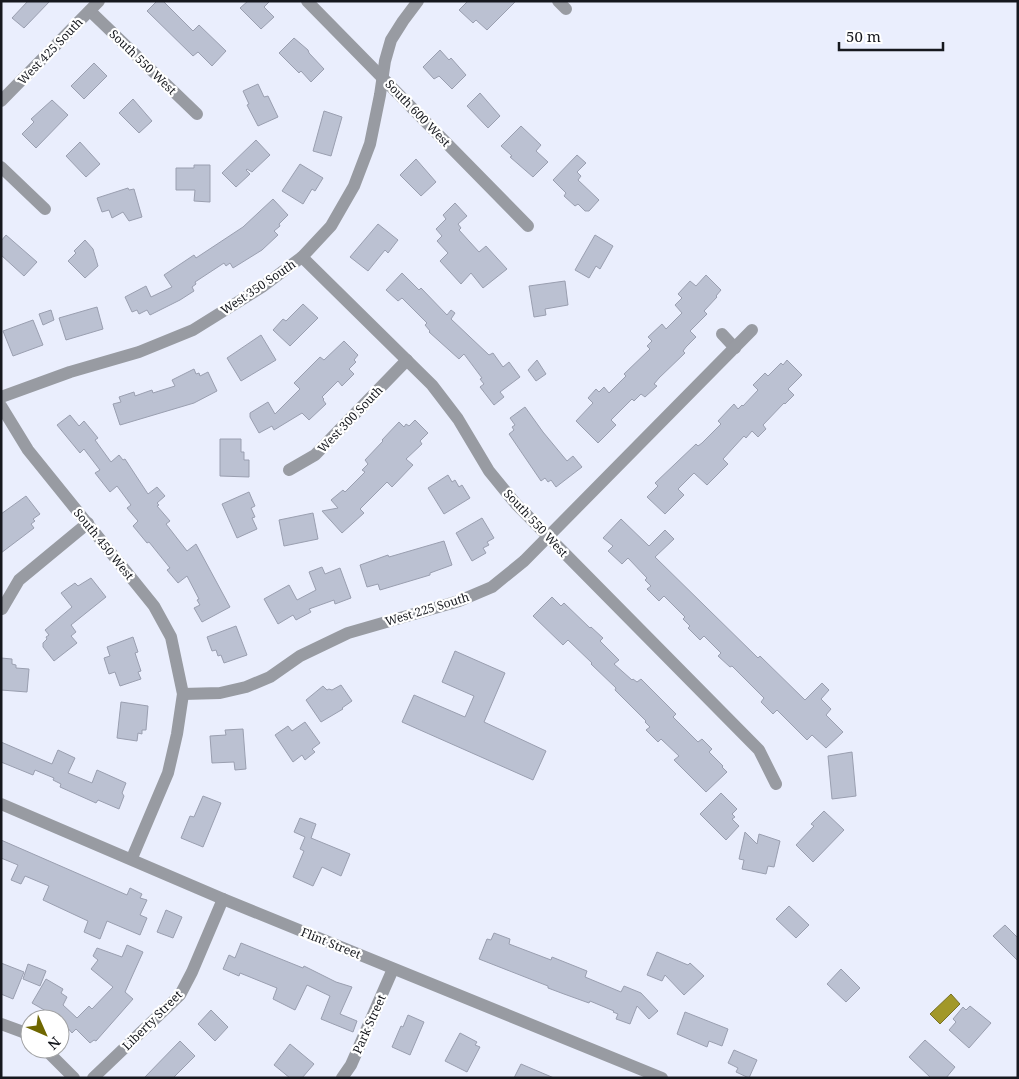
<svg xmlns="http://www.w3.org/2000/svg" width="1019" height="1079" viewBox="0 0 1019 1079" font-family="'Noto Serif',serif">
<rect width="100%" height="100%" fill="#eaeefd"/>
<!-- water -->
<polygon fill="#a29829" stroke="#787226" points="951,994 960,1004 940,1024 930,1014"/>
<!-- building -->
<g fill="#bbc1d2" stroke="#9a9fb0">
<polygon points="28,1 50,1 24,28 12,18"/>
<polygon points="157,1 163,1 193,31 199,25 226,51 212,66 198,52 193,56 147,11"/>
<polygon points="248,1 270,1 264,7 274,17 261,29 240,8"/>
<polygon points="468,1 516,1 487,30 476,20 473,23 459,10"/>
<polygon points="294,38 308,50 309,53 324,69 311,82 301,71 299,73 279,53"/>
<polygon points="440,50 449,60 451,58 466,75 452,89 439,76 434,79 423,67"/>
<polygon points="94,63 107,76 84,99 71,86"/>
<polygon points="258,84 264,97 268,96 278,117 258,126 247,105 249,104 243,91"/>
<polygon points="480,93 500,116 488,128 467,106"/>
<polygon points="133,99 152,121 139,133 119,113"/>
<polygon points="52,100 68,115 36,148 22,134 34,122 31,119"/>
<polygon points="324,111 342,117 331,156 313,151"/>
<polygon points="521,126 541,145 536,151 548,162 533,177 510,157 512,156 501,146"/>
<polygon points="256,140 270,155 252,172 247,169 246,170 250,174 236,187 222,173"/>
<polygon points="80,142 100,164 86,177 66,156"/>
<polygon points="577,155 586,163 577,172 581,176 578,180 599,200 589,211 585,211 578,204 575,206 564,196 566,193 553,180"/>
<polygon points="416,159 436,182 421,196 400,175"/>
<polygon points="300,164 323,178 315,191 312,189 303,204 282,191"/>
<polygon points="194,165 210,165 210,202 194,201 195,190 176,190 176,168 194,168"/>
<polygon points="128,188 129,190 134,189 142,217 129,221 123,212 112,218 109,210 102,212 97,198"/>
<polygon points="273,199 288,215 279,224 280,226 274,231 278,235 262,250 233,268 230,263 226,266 224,263 195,282 196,284 192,287 194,291 180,300 150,315 147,310 139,314 137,310 132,312 125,297 146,286 151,297 172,287 164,275 194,255 196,258 243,227"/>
<polygon points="455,203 467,216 458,224 461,228 459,230 479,252 486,246 507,269 483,288 471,273 461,284 440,261 448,253 437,241 442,236 436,229 446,219 443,215"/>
<polygon points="378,224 398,240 388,253 385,250 368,271 350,257"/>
<polygon points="6,235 37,262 24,276 1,255 1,241"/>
<polygon points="595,235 613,246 600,269 596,266 589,278 575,270"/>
<polygon points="85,240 93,249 98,266 85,278 68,261 76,253 74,251"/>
<polygon points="402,273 419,290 421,288 447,315 451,310 455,313 451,319 489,355 493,353 503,367 509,362 520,377 500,392 504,397 494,405 480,387 484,384 480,379 482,378 464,354 459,359 429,332 430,331 425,325 427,323 402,298 398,301 386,290"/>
<polygon points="706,275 721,290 716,296 717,297 704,311 707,314 690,331 696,337 686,347 683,351 685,353 659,378 654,384 657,386 645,397 641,394 634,401 632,399 611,420 616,425 598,443 576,421 593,403 588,398 596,389 599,392 604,387 609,393 626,376 624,374 650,349 647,346 652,341 648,337 662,324 666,329 682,313 675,305 682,298 678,294 690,281 696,286"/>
<polygon points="565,281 568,305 545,309 546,315 534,317 529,286"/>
<polygon points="303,304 318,318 290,346 273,330 283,319 286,321"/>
<polygon points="97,307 103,329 66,340 59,318"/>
<polygon points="51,310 54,320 43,325 39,314"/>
<polygon points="33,320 43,345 13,356 3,331"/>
<polygon points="261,335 276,360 241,381 227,358"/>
<polygon points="344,341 358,355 354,360 356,362 349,369 354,374 342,386 338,381 322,397 324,399 323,400 326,404 309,420 302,413 274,430 272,426 259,433 250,417 250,413 268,402 275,414 300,389 294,383 320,357 324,360"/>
<polygon points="537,360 546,374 536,381 528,370"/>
<polygon points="787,360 802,375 788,389 794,395 785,404 784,403 763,425 766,429 758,437 752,431 746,438 744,436 723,459 728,464 707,485 694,473 678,489 684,495 665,514 647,497 658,486 655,483 696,444 698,446 702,443 721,424 718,421 734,404 738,409 742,405 743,406 758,390 753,385 765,373 768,376 781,363 783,365"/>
<polygon points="194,369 196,374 199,373 200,376 208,372 217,391 194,403 120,425 113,404 121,402 119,397 134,392 135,396 152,390 153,393 175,386 172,380"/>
<polygon points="525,407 543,432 567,461 573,456 582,467 556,487 551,480 548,482 545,478 541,481 509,434 514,430 512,427 515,425 510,418"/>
<polygon points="70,415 79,426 84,421 98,438 95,440 111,462 119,455 123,460 125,459 148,494 157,487 165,496 157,503 159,505 157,506 170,521 166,524 187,551 196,544 230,607 202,622 194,608 200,605 197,600 199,599 187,576 178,583 167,570 170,568 149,542 147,543 133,526 138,521 127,508 131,505 117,486 110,492 95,473 100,470 84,449 80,453 57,425"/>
<polygon points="415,420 428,433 420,441 422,444 406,459 413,465 392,487 387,482 360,509 364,513 342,533 322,511 338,508 331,500 343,490 345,492 365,472 362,470 368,464 365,460 383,441 382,440 399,422 404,427 406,424 409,426"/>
<polygon points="220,439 241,439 241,452 244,452 244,460 249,460 249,477 220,476"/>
<polygon points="448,475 452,482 455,480 459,487 462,485 470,498 444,514 428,488"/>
<polygon points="249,492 255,506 251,508 255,517 252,518 257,529 237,538 222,504"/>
<polygon points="26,496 40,514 33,519 35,521 31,524 34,528 1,553 1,514"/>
<polygon points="313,513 318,539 284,546 279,520"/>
<polygon points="482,518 494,538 487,542 489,545 483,548 486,553 472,561 456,533"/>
<polygon points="621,519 649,546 665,530 674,539 655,557 758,658 760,656 805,700 822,683 829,690 821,699 831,709 826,715 843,732 826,748 812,735 807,740 777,710 773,714 761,702 764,698 732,666 730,667 718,656 721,653 704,636 700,640 688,628 690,626 683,619 685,617 664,596 659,601 647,589 651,586 645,580 647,578 628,558 622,564 608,551 613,546 603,538"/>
<polygon points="444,541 452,565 430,573 430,575 380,590 378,584 367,587 360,565 388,555 389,557"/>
<polygon points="322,567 325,574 340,568 351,598 335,604 334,600 309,609 311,612 296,620 293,615 278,624 264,599 289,585 297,600 316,590 309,572"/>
<polygon points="91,578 106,597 71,625 76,632 71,636 77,643 54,661 43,647 43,643 47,639 46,637 49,635 45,630 72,607 61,593 75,583 78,586"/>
<polygon points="552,597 561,606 564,603 590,628 591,627 603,638 600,641 619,660 614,664 632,680 633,679 637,682 641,679 676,714 673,717 698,742 702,739 712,749 709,752 723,766 722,767 727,772 706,792 674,760 679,756 661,739 658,742 646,730 650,727 645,722 646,721 615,690 616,688 591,664 592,663 568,640 563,645 533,616"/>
<polygon points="236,626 247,655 224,663 221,655 218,656 216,650 212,651 207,637"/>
<polygon points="133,637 138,652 135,653 141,671 138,672 141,679 120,686 115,672 109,674 104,658 110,656 107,647"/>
<polygon points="455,651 505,673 484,722 546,751 533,780 402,722 414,695 465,717 474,696 442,682"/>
<polygon points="1,658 12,659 12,664 16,665 16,668 29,669 27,692 1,690"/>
<polygon points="341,685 352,701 342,708 343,709 321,722 306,700 323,686 327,690 329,689 332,690"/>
<polygon points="121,702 148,706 146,730 142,730 142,734 138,733 137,741 117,738"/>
<polygon points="305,722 320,743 312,749 315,752 305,760 302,755 293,762 275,735 288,726 292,731"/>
<polygon points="243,729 246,769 235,770 234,762 212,763 210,736 226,735 225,730"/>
<polygon points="1,742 52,764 58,750 75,758 68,773 92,783 97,770 126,783 122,793 124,796 119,809 98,800 96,803 60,787 61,784 53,780 54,778 35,770 33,775 1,762"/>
<polygon points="852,752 856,796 832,799 828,756"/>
<polygon points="721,793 737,809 732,814 735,817 732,819 739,826 726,840 700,814"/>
<polygon points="203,796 221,803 203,847 181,838 190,816 194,817"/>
<polygon points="824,811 844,830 813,862 796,845 814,826 811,824"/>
<polygon points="300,818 316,824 311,838 350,854 341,876 322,867 313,886 293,877 304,851 300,849 305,837 294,832"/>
<polygon points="745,832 757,844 759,834 780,841 774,867 768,866 766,874 742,869 744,860 739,859"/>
<polygon points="1,840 127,895 130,888 142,894 140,898 147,900 140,915 147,918 140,935 107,921 100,939 84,932 88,921 43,900 49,886 25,876 21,884 11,880 18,865 1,858"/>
<polygon points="789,906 809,925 796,938 776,919"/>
<polygon points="166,910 182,917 173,938 157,932"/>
<polygon points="1005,925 1018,938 1018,961 993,936"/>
<polygon points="494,933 510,939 509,944 551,960 552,957 587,971 585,977 621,992 624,986 641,993 658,1011 649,1019 637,1006 630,1024 616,1019 618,1014 613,1012 614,1011 590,1001 589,1003 564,994 548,988 548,986 479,959 487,939 491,940"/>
<polygon points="241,943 303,968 304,966 336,982 352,987 340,1014 357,1021 353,1032 321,1019 330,996 307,985 295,1010 273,999 277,988 240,973 239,976 223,969 229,955 235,958"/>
<polygon points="127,945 143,952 125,992 133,999 96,1041 94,1040 90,1043 76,1029 72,1033 60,1019 32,1003 46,979 63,989 61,993 67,997 63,1005 77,1018 89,1006 92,1009 113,987 91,969 98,960 93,956 97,948 122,957"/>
<polygon points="657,952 688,965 690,963 704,976 684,995 665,975 662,981 647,975"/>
<polygon points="1,963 24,972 13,999 1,994"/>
<polygon points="28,964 46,971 40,986 23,979"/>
<polygon points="841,969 860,988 846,1002 827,984"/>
<polygon points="970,1006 991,1023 969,1048 949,1030 956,1022 953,1019 963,1007 966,1010"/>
<polygon points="211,1010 228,1027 215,1041 198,1024"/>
<polygon points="685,1012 728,1029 722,1046 709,1041 707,1047 677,1034"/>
<polygon points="408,1015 424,1022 410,1055 392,1047 401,1026 403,1027"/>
<polygon points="460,1033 477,1042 475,1045 480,1047 467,1072 445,1061"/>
<polygon points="925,1040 955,1067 946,1078 931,1078 909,1057"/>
<polygon points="180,1041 195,1056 173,1078 144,1078"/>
<polygon points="290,1044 314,1064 302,1078 290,1078 274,1065"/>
<polygon points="734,1050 757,1060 749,1078 736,1072 738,1068 728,1063"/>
<polygon points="521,1064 554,1078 514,1078"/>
</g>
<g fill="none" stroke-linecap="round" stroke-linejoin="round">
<!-- minor -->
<g stroke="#989ba2" stroke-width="12">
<polyline points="307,1 528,226"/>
<polyline points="558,1 566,9"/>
<polyline points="90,11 197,114"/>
<polyline points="1,101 99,1"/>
<polyline points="1,167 45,209"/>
<polyline points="302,257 432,385 458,419 489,471 516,504 759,750 776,784"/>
<polyline points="722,334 735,348"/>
<polyline points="1,397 70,372 139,352 193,330 262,287 302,257 331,226 354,186 370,144 380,95 385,61 391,40 403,21 418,1"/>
<polyline points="1,406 28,450 154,606 171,637 183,694 177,734 168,773 132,858"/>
<polyline points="289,470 315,455 407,360"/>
<polyline points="2,609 19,580 88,523"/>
<polyline points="183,694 220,693 246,687 270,677 300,656 348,633 459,601 492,587 524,561 752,330"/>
<polyline points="1,1024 23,1032 30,1038"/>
<polyline points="45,1049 74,1078"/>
<polyline points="93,1078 180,995 192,972 223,899"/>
<polyline points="342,1078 351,1065 393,969"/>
</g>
<!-- tertiary -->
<polyline stroke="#989ba2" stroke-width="12" points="1,804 223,899 662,1078"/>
</g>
<g text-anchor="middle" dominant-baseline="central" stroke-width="4.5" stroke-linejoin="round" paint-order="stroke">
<!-- street labels -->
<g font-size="12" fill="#16181e" stroke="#fff">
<text transform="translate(50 51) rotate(-46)">West 425 South</text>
<text transform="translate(143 62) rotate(44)">South 550 West</text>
<text transform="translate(418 113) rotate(46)">South 600 West</text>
<text transform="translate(258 287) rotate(-34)">West 350 South</text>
<text transform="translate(350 419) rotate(-46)">West 300 South</text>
<text transform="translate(536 523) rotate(47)">South 550 West</text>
<text transform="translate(104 544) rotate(51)">South 450 West</text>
<text transform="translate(427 609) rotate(-17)">West 225 South</text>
<text transform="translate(331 943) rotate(22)">Flint Street</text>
<text transform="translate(152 1020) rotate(-45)">Liberty Street</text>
<text transform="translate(369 1024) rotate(-66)">Park Street</text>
</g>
</g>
<!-- border -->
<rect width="1019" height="1079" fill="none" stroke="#16181e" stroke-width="5"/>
<!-- north arrow -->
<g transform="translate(45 1034) rotate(135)"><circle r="24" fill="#ffffff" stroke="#a2a3a5"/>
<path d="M0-4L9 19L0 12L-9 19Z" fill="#6f6700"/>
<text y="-8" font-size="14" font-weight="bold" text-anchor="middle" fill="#16181e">N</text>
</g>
<!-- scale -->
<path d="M839 42v8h104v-8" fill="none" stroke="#16181e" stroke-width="2.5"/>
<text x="846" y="42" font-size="15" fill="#16181e" stroke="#ffffff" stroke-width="4" paint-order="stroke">50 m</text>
</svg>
